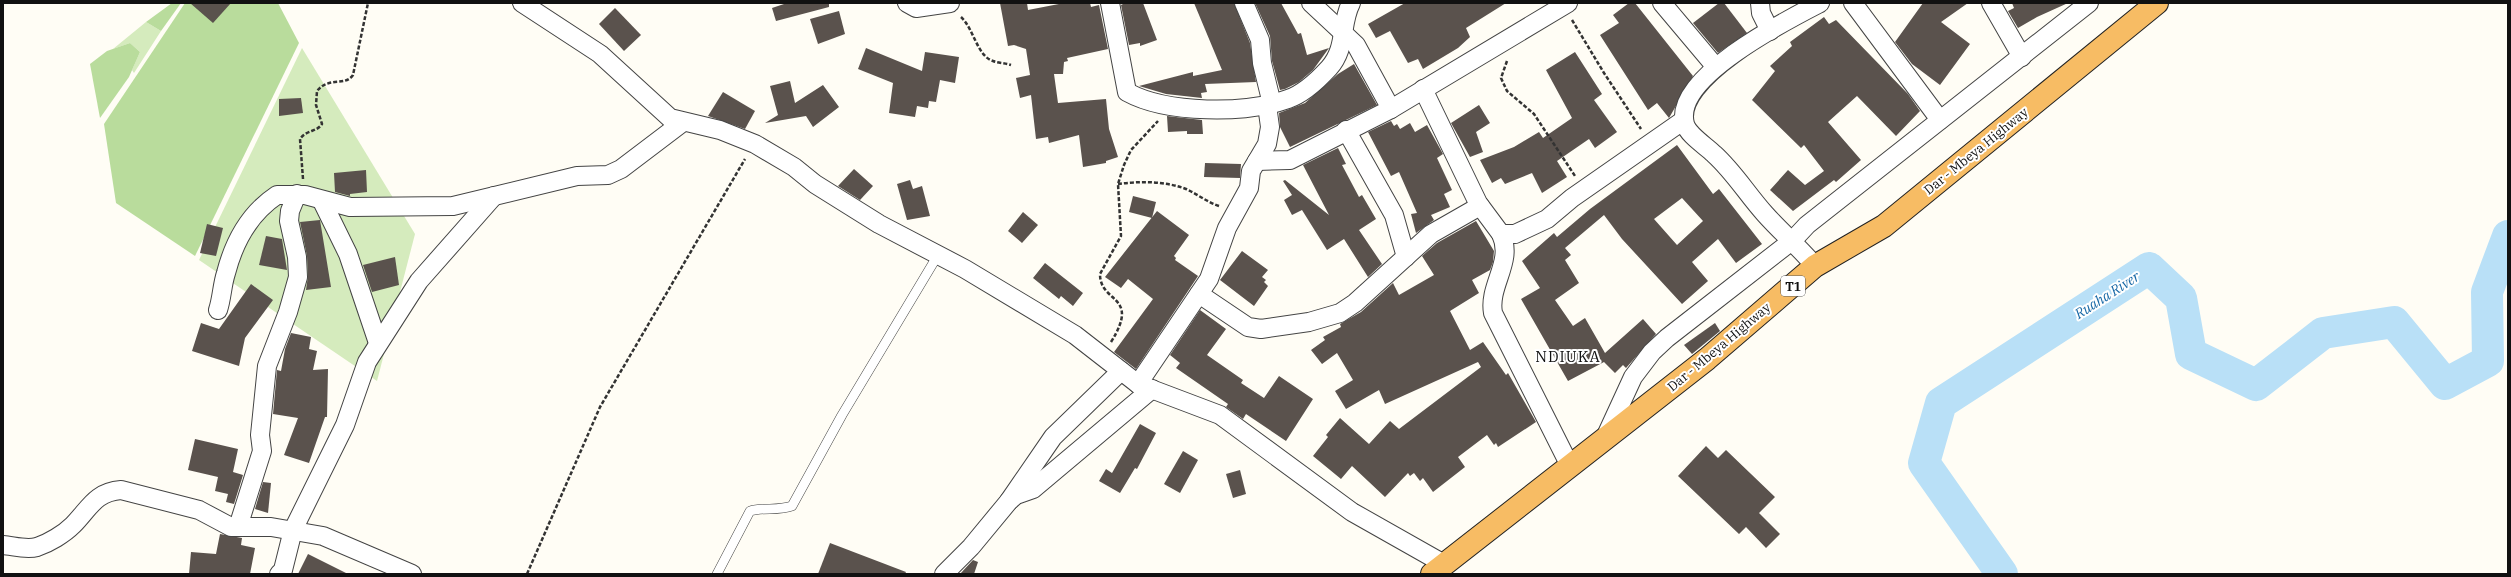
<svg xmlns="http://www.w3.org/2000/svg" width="2511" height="577" viewBox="0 0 2511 577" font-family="'IBM Plex Serif',serif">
<rect width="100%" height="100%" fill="#fffdf5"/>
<!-- green -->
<g fill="#d5ebbd">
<polygon points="146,22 161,31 134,73 132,70 140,52 130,43 113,49"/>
<polygon points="302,48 415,234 377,381 199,260"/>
</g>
<!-- forest -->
<g fill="#b9dc9c">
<polygon points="172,3 181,3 161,31 146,22"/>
<polygon points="185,3 278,3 299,43 195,256 116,203 104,124"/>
<polygon points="130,43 140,52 129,77 100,118 90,64 107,51"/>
</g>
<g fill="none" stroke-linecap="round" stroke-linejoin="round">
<!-- river -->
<polyline stroke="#b9e0f7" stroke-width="32" points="2002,574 1924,463 1941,403 2149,268 2181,298 2191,354 2256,385 2323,333 2394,322 2445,384 2488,361 2487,292 2508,236"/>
</g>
<!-- building -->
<g fill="#5a524d" fill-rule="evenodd">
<polygon points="190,3 231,3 213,23"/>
<polygon points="787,3 829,3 829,7 776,21 772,8"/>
<polygon points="1000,3 1027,3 1028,10 1064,3 1090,3 1091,7 1099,5 1108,49 1067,58 1068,61 1064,62 1063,74 1054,74 1058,103 1106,99 1109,129 1118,157 1106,161 1106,163 1083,167 1079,135 1049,143 1048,137 1036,139 1031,95 1020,98 1016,78 1030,75 1026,49 1014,45 1008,46"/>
<polygon points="1125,3 1143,3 1157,40 1140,46 1140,43 1129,45 1121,5"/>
<polygon points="1194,3 1234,3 1250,43 1256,82 1205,84 1207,92 1201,93 1202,98 1166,94 1139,86 1193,72 1193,76 1222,70"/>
<polygon points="1255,3 1281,3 1298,34 1301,33 1307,55 1329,48 1313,70 1299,82 1285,89 1280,90 1272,61 1270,36"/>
<polygon points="1405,3 1506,3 1466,28 1470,37 1458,48 1423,69 1418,59 1408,63 1390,31 1376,38 1368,24"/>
<polygon points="1629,3 1635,3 1693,76 1669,118 1657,103 1648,110 1600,35 1619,23 1613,15"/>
<polygon points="1719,3 1724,3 1747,33 1718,53 1693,23"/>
<polygon points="1923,3 1968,3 1941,22 1970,44 1940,85 1912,64 1895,42"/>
<polygon points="2012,3 2068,3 2037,17 2018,28 2008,11 2014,8"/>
<polygon points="615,8 641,35 624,51 599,24"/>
<polygon points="839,11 845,34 818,44 810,19"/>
<polygon points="1824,17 1829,24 1836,20 1908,94 1920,111 1896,136 1857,96 1828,122 1861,160 1836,182 1834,180 1793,211 1770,190 1788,170 1805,185 1824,171 1804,145 1801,148 1752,100 1775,71 1770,66 1792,46 1790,42"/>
<polygon points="866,48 922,71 925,52 959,57 955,83 940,80 936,102 929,101 928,108 917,106 915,117 889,113 893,83 858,69"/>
<polygon points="1575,52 1602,94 1594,100 1617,132 1595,148 1589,139 1557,161 1567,177 1542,193 1532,173 1505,184 1501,178 1492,183 1480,160 1514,147 1539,132 1543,138 1572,118 1546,70"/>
<polygon points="1354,64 1377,105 1290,147 1280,127 1279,113 1305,103 1338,74"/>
<polygon points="790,81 795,103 823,85 839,107 813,127 806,116 765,123 778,115 770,86"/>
<polygon points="723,92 755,111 745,129 708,116"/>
<polygon points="301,98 303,113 279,116 279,99"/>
<polygon points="1479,105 1490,123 1476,132 1483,152 1470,157 1451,123"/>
<polygon points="1167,116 1202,120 1203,134 1187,134 1187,131 1168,132"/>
<polygon points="1391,121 1394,126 1397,124 1400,129 1410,123 1415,132 1427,125 1443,154 1437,158 1452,190 1444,194 1450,207 1431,215 1434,220 1416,233 1411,214 1417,213 1399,172 1391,176 1368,132"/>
<path d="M1677 145 1713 194 1719 189 1762 244 1736 263 1718 239 1692 262 1708 281 1682 304 1622 239 1604 215 1565 248 1571 255 1565 260 1579 283 1555 300 1573 326 1585 318 1605 353 1643 319 1656 334 1626 368 1623 365 1615 373 1604 362 1568 381 1521 299 1540 288 1522 261 1554 233 1557 237 1590 209ZM1682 198 1703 221 1677 245 1654 219Z"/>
<polygon points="1338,148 1346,164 1342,165 1359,197 1362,195 1376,219 1359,230 1382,264 1368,277 1344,239 1327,250 1302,210 1292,215 1284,200 1292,195 1283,181 1285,180 1329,215 1303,165"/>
<polygon points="1205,163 1241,164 1240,178 1204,177"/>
<polygon points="854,169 873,186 860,200 838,186"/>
<polygon points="366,170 367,192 350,194 350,196 335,192 334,173"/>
<polygon points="910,180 913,189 922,186 930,216 907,220 897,184"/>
<polygon points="1133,196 1156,202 1152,218 1129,212"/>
<polygon points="1157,211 1189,235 1174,256 1176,258 1175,260 1198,276 1136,369 1114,352 1153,299 1128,279 1121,288 1105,277"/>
<polygon points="1023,212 1038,225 1022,243 1008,231"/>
<polygon points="320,220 331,287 306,290 308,276 307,256 300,222"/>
<polygon points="1476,221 1494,251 1493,262 1490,270 1472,280 1479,293 1450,311 1470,350 1483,342 1506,375 1508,373 1536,422 1498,447 1496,443 1494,445 1487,435 1458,457 1465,467 1433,492 1423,478 1420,481 1414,473 1410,476 1408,473 1385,497 1352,466 1341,479 1313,456 1328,437 1326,435 1340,418 1369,444 1390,421 1399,429 1481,367 1478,362 1385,404 1379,390 1346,409 1335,391 1353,380 1337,353 1322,364 1311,350 1325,340 1323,337 1341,327 1340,324 1361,312 1393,283 1399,295 1434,275 1422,256 1437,243"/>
<polygon points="207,224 223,228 216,256 200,253"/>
<polygon points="266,236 282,239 287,270 259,265"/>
<polygon points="1242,251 1268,270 1262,277 1266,280 1264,282 1268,286 1254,306 1220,280"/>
<polygon points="395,257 399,285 372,292 363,265"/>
<polygon points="1045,263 1083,293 1073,306 1061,296 1059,299 1033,278"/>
<polygon points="251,284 273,300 245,338 239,366 192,351 201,323 219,329"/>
<polygon points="1200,310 1226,329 1207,355 1243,380 1241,383 1264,398 1279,376 1313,399 1286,441 1246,414 1243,419 1226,407 1228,404 1176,368 1180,363 1170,355"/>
<polygon points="1715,323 1720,331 1692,354 1684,345"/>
<polygon points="291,333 311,337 309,349 317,351 313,370 328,369 327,417 325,417 309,463 284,455 298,418 273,414 277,370 281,371 285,349"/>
<polygon points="1140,424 1156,433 1137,469 1135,468 1120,493 1099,481 1106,469 1112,473"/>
<polygon points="195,439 238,449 233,472 243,475 234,504 226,502 228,494 215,491 218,477 188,470"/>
<polygon points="1706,446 1718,458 1726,450 1775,497 1759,513 1780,534 1766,548 1746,527 1739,534 1678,476"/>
<polygon points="1183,451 1198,460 1180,493 1164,484"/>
<polygon points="1240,470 1246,494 1233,498 1226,474"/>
<polygon points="263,482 271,483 268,513 255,509"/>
<polygon points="220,534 242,538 241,545 255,548 250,574 189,574 191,552 216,554"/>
<polygon points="830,543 906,572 905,574 818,574"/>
<polygon points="308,554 348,574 298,574"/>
<polygon points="973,560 978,562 974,574 960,574"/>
</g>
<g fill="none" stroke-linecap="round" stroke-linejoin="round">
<defs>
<path id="service" d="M717 574 750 511C764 507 778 511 792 506L842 415 938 255"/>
<g id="minor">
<polyline points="522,3 600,54 670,118 720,130 755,144 794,167 815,184 879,224 965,269 1075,335 1138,384 1220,415 1352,512 1444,564"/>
<polyline points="907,3 916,8 950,3"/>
<path d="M1110 3 1127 92C1167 114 1246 114 1288 99 1303 94 1318 80 1329 68 1347 48 1340 24 1351 3"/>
<polyline points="1244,3 1260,40 1262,63 1272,104"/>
<polyline points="1311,3 1356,45 1391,109"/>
<polyline points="1662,3 1715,66"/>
<polyline points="1760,3 1761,13 1770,31"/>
<polyline points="1853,3 1940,120"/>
<polyline points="1991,3 2022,57"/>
<polyline points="1423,89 1478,203 1501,234 1515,234 1547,219 1572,198 1684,120"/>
<polyline points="1346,130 1394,215 1406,257"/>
<polyline points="1257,161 1290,160 1391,109 1568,3"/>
<polyline points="322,201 348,254 378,343"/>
<path d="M1501 234C1514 262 1488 285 1493 313L1570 466"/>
<path d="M1815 266C1799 247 1781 232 1765 214 1747 194 1734 172 1714 154 1706 146 1688 135 1685 124 1672 78 1787 20 1820 3"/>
<polyline points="1199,294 1248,327 1261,329 1309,322 1340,313 1355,303 1431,234 1480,206"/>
<path d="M218 310C222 298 222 285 226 273 234 242 250 213 277 195H305L350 207 453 206 577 176 608 175 621 169 683 122"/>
<polyline points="1138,384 1209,279 1227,228 1249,188 1251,171 1267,144 1270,127 1267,105"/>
<polyline points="1604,440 1633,377 1652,352 1667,338 1793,240 1807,225 2089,3"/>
<polyline points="1009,501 1053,437 1121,371"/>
<polyline points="238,527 262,451 260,435 267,366 288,312 298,277 297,257 289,221 290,211 297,194"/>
<path d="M3 545C14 546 26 550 37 547 49 543 64 534 73 525 89 509 95 492 121 490L199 510 231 527H271L323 536 412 574"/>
<polyline points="279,574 283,570 293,530 345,425 367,362 419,281 494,196"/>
<polyline points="944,574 971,547 1009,501 1016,495 1033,489 1152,389"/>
</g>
<polyline id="trunk" points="1432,574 1707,359 1815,266 1884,226 2157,3"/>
</defs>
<!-- service casing -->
<use href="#service" stroke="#444" stroke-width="10"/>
<!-- minor casing -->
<use href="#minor" stroke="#444" stroke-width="20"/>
<!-- trunk casing -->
<use href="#trunk" stroke="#222" stroke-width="24"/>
<!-- path -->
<g stroke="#333" stroke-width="2.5" stroke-dasharray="4 2" stroke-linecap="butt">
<path d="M961 17C974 29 977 56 993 61 998 63 1005 63 1011 65"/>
<polyline points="1572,20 1604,73 1641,129"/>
<polyline points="1507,61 1501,78 1507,91 1534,114 1575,176"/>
<path d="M303 179 300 139C306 130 317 132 322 124L316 105 317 91C329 76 345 87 353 75L368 3"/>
<path d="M1118 184C1140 181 1165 181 1186 189 1197 194 1207 202 1219 206"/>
<path d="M1111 342C1141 294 1100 304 1100 274L1121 236 1118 184 1124 165 1131 150 1158 121"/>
<polyline points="527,574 600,407 745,159"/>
</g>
<!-- service -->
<use href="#service" stroke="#fff" stroke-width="9"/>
<!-- minor -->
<use href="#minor" stroke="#fff" stroke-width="18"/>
<!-- trunk -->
<use href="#trunk" stroke="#f7bc64" stroke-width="22"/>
</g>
<g text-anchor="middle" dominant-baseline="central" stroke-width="4" stroke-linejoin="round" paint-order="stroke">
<!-- shield labels -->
<rect fill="#fff" stroke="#585858" stroke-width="1" x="1781" y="276" width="24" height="20" rx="3"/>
<g font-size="12" font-weight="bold" fill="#111">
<text x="1793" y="286">T1</text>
</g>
<!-- street labels -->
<g font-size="13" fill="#111" stroke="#fff">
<text transform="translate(1976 151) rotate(-39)">Dar - Mbeya Highway</text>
<text transform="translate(1719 347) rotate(-40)">Dar - Mbeya Highway</text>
</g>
<!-- water labels -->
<g font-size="14" font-style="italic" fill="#1768a6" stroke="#fff">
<text transform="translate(2107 295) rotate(-33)">Ruaha River</text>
</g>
<!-- quarter labels -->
<g font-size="15" letter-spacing="1" fill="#111" stroke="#fff">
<text x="1568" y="356">NDIUKA</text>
</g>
</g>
<!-- border -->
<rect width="2511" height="577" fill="none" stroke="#111111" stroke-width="8"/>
</svg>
